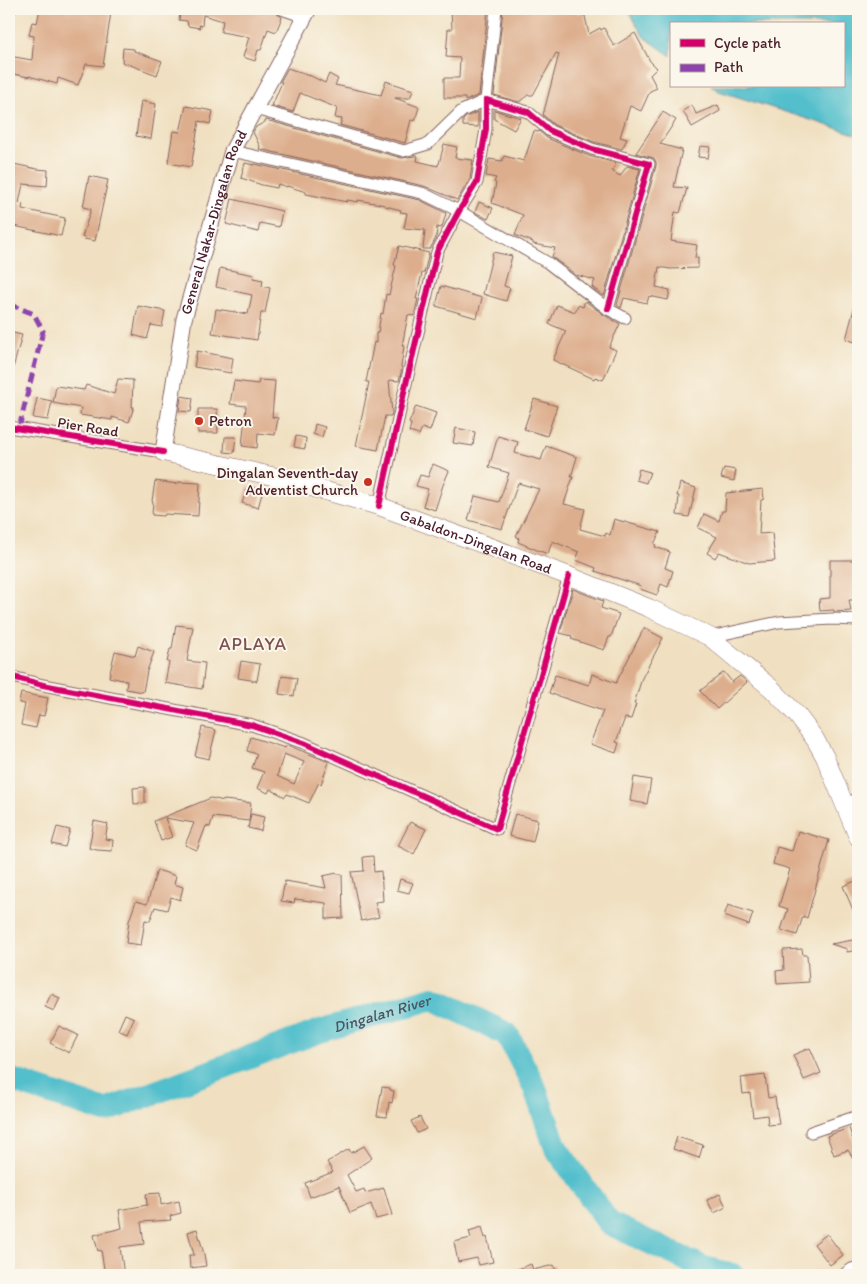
<svg xmlns="http://www.w3.org/2000/svg" width="867" height="1284" viewBox="0 0 867 1284" font-family="Itim,sans-serif">
<rect width="100%" height="100%" fill="#fbf7ec"/>
<filter id="ink" filterUnits="userSpaceOnUse"><feTurbulence type="fractalNoise" baseFrequency=".02" numOctaves="2"/><feDisplacementMap in="SourceGraphic" scale="10" xChannelSelector="R" yChannelSelector="G"/><feConvolveMatrix kernelMatrix="1 2 1 2 8 2 1 2 1" color-interpolation-filters="sRGB"/></filter>
<filter id="wash" filterUnits="userSpaceOnUse"><feTurbulence type="fractalNoise" baseFrequency=".0096" numOctaves="4" result="noise"/><feDisplacementMap in="SourceGraphic" scale="20" xChannelSelector="R" yChannelSelector="G"/><feGaussianBlur stdDeviation="1.12" result="paint"/><feColorMatrix in="noise" values="0 0 0 0 0 0 0 0 0 0 0 0 0 0 0 0 0 1.4 0 .05"/><feComposite in="paint" operator="in"/></filter>
<g filter="url(#wash)">
<rect width="100%" height="100%" fill="#f0e0c1"/>
<!-- water -->
<polygon fill="#52bfcc" stroke="#4e6f7c" points="628,9 858,9 858,135 719,91 711,86 843,86 843,24 671,24 671,56 643,36"/>
<g fill="none" stroke-linecap="round" stroke-linejoin="round">
<!-- river -->
<path stroke="#52bfcc" stroke-width="24" id="s1" d="M9 1079 105 1111 320 1031 433 998 507 1034 534 1086 556 1148 609 1223 704 1268 732 1275"/>
</g>
<g id="blocks">
<!-- building -->
<g fill="#ddae8d" fill-rule="evenodd">
<polygon points="40,9 91,9 111,12 103,66 86,64 78,85 58,78 57,84 29,76 28,77 9,73 9,56 32,60 34,36 29,35 32,22 37,23"/>
<polygon points="181,9 266,9 275,10 277,14 282,17 276,32 268,29 261,50 258,50 255,61 243,57 249,37 221,32 223,21 203,15 202,26 199,25 200,28 188,26 187,21 179,20"/>
<polygon points="451,9 488,9 479,95 465,101 465,98 444,98 444,78 459,78 460,58 446,57 448,29 452,29"/>
<polygon points="503,9 576,9 577,13 584,12 589,34 600,28 601,30 604,28 614,46 635,33 650,61 657,68 650,75 657,88 650,91 641,111 630,106 620,137 627,139 622,149 594,142 554,125 543,115 559,54 556,53 533,95 528,95 519,102 494,95"/>
<polygon points="123,48 134,49 134,51 162,61 157,75 122,62"/>
<polygon points="288,68 309,76 309,75 325,83 329,74 338,79 335,85 381,95 386,81 413,90 410,98 395,98 419,107 415,121 411,120 405,143 340,125 342,119 335,118 337,108 300,93 293,112 272,106 282,82 280,82"/>
<polygon points="141,101 156,104 151,139 136,136"/>
<polygon points="692,105 696,114 718,105 720,111 692,127 683,111"/>
<polygon points="186,106 213,111 210,124 199,121 191,167 168,163 173,131 180,132"/>
<polygon points="494,110 521,118 514,130 494,119"/>
<polygon points="478,112 478,127 463,126 463,120 466,117"/>
<polygon points="663,112 676,120 660,144 682,150 674,187 687,188 680,213 675,212 671,241 697,245 695,258 698,258 698,268 670,269 659,267 656,287 670,290 668,300 649,296 647,303 624,298 621,308 617,305 656,166 656,162 654,158 636,153"/>
<polygon points="266,120 402,158 415,156 418,156 417,161 438,166 438,164 439,164 444,144 457,147 455,158 473,160 470,179 457,200 424,186 259,149 260,147 253,132 256,127 265,122"/>
<polygon points="534,131 538,132 539,131 547,138 589,156 616,163 612,171 620,176 627,166 640,169 604,296 592,287 595,280 576,275 552,257 555,248 533,244 533,242 515,235 523,215 492,203 496,183 494,182 496,178 486,176 489,159 502,161 504,156 524,161"/>
<polygon points="700,146 710,147 708,158 698,157"/>
<polygon points="9,163 37,169 48,170 47,186 23,184 19,203 23,204 22,209 65,218 61,236 14,226 13,229 9,228"/>
<polygon points="245,163 254,165 255,164 420,200 446,213 443,224 441,228 437,227 436,238 430,249 423,249 425,230 404,228 407,213 400,212 401,210 385,206 385,205 358,200 358,202 347,200 347,202 306,194 306,192 287,186 287,187 278,184 277,188 262,185 241,178"/>
<polygon points="89,176 108,180 95,241 84,239 85,238 82,237 91,209 83,207"/>
<polygon points="232,199 282,211 279,227 260,223 258,232 226,224"/>
<polygon points="479,202 493,208 488,219 475,212"/>
<polygon points="399,246 429,253 424,273 422,273 416,299 418,299 414,316 408,315 402,346 404,346 401,367 402,368 399,381 389,380 392,413 391,416 385,416 378,450 356,446 369,382 366,382 374,342 376,343 376,333 378,333 381,313 383,314 386,294 389,295 396,266 394,265"/>
<polygon points="493,252 512,256 504,286 510,288 506,301 483,294"/>
<polygon points="220,268 254,275 253,278 263,280 262,286 270,288 265,313 261,313 257,340 212,333 216,309 248,314 252,295 216,287"/>
<polygon points="441,286 482,298 477,318 436,306"/>
<polygon points="585,301 604,315 620,324 609,347 616,350 603,380 595,377 594,379 553,360 566,331 549,324 557,305 575,312 578,305 583,307"/>
<polygon points="855,305 858,305 858,343 846,339"/>
<polygon points="138,306 165,311 162,327 151,325 147,339 133,335"/>
<polygon points="9,332 22,335 12,372 9,372"/>
<polygon points="197,351 233,358 231,373 194,367"/>
<polygon points="118,379 133,380 132,407 134,407 129,422 112,417 112,420 80,415 81,408 53,403 56,386 84,390 86,385 114,394"/>
<polygon points="259,380 275,381 272,417 278,418 275,435 258,433 257,448 242,446 246,406 230,404 234,381 258,384"/>
<polygon points="181,396 193,398 191,412 179,411"/>
<polygon points="37,398 52,401 48,420 33,418"/>
<polygon points="534,399 557,406 547,436 524,429"/>
<polygon points="416,406 436,413 430,431 422,428 419,435 409,432 411,424 409,423"/>
<polygon points="198,409 217,409 218,433 198,433"/>
<polygon points="315,424 325,427 322,437 313,434"/>
<polygon points="456,428 475,432 473,446 453,443"/>
<polygon points="296,436 306,438 305,449 294,447"/>
<polygon points="498,436 518,442 515,453 541,460 546,446 577,457 571,477 573,477 564,504 585,509 580,529 605,536 606,533 610,535 614,519 660,532 654,544 656,545 655,547 670,552 665,568 673,571 668,587 661,584 657,595 640,589 641,586 595,571 596,568 576,560 579,552 552,541 548,554 537,550 518,542 519,538 516,536 539,489 518,483 502,529 468,520 475,496 499,502 509,473 489,467"/>
<polygon points="225,437 236,437 234,453 224,452"/>
<polygon points="433,464 449,471 443,485 435,510 423,506 428,489 416,486 420,475 428,477"/>
<polygon points="724,468 736,470 734,481 721,478"/>
<polygon points="639,469 650,472 646,483 636,480"/>
<polygon points="155,481 178,484 178,482 200,483 198,516 165,514 164,516 152,515 153,502 152,501"/>
<polygon points="680,483 696,488 689,517 677,515 679,496 677,496"/>
<polygon points="248,486 263,490 258,508 242,503"/>
<polygon points="763,489 764,499 761,500 759,534 772,533 775,561 749,563 719,552 715,558 707,553 717,537 698,528 704,514 719,521 722,511 725,511 726,493"/>
<polygon points="830,560 858,560 858,600 849,600 851,611 834,612 834,610 820,611 819,599 830,598"/>
<polygon points="573,589 603,601 601,608 619,614 611,637 609,637 604,650 571,639 572,636 560,633"/>
<polygon points="176,625 193,627 187,661 205,663 202,689 165,683 169,662 167,662 170,649 172,649"/>
<polygon points="644,628 663,638 642,678 634,704 636,704 631,719 625,718 616,742 619,743 616,753 590,744 603,711 549,693 555,675 589,685 592,674 616,683"/>
<polygon points="138,646 154,652 147,671 143,692 126,689 127,681 109,677 115,651 135,656"/>
<polygon points="241,661 260,664 257,681 238,678"/>
<polygon points="724,672 732,682 740,676 747,682 717,709 700,691"/>
<polygon points="282,676 297,678 294,696 279,694"/>
<polygon points="21,693 48,698 44,716 39,715 36,728 21,725 25,704 19,703"/>
<polygon points="202,727 216,730 209,759 195,756"/>
<path d="M251 737 285 748 287 745 329 762 321 784 319 782 309 803 287 794 285 797 270 789 268 793 257 788 264 772 252 768 257 754 247 751ZM284 754 304 762 294 784 277 776Z"/>
<polygon points="634,777 651,780 647,804 630,801"/>
<polygon points="145,787 145,803 134,804 133,788"/>
<polygon points="211,798 224,801 224,800 251,803 249,821 213,817 210,827 206,826 197,850 185,845 194,823 165,818 172,837 161,841 154,821"/>
<polygon points="251,814 264,817 261,831 248,828"/>
<polygon points="515,814 538,820 533,842 509,836"/>
<polygon points="94,821 108,824 105,839 113,840 112,851 97,850 89,848"/>
<polygon points="410,822 426,829 414,854 398,846"/>
<polygon points="57,827 70,830 65,847 52,844"/>
<polygon points="798,831 829,840 807,918 803,916 797,935 781,930 788,909 779,906 790,869 773,864 777,847 792,851"/>
<polygon points="373,856 374,872 381,871 383,901 375,902 379,917 361,921 351,872 364,871 363,857"/>
<polygon points="157,870 176,876 174,884 183,887 180,900 171,897 167,910 155,907 150,921 145,920 141,945 126,943 129,921 136,901 147,904"/>
<polygon points="337,873 337,874 342,874 343,918 326,919 326,903 295,899 294,903 281,901 285,881 326,888 323,876"/>
<polygon points="400,879 413,883 409,893 397,890"/>
<polygon points="858,880 858,922 843,886"/>
<polygon points="728,905 753,913 749,925 724,916"/>
<polygon points="858,939 858,950 847,952 847,949 831,944"/>
<polygon points="802,949 803,955 807,955 809,982 777,984 776,971 784,970 783,950"/>
<polygon points="51,994 60,998 54,1011 45,1007"/>
<polygon points="125,1014 134,1018 127,1034 118,1030"/>
<polygon points="59,1026 78,1035 69,1053 50,1043"/>
<polygon points="810,1048 821,1073 804,1080 793,1055"/>
<polygon points="765,1075 768,1098 775,1097 779,1124 768,1125 767,1115 753,1117 750,1093 743,1094 741,1078"/>
<polygon points="382,1087 390,1088 390,1090 394,1091 392,1103 389,1102 387,1117 377,1116"/>
<polygon points="420,1117 426,1129 417,1133 411,1121"/>
<polygon points="849,1128 858,1154 858,1166 848,1150 834,1155 827,1136"/>
<polygon points="677,1137 703,1145 699,1158 673,1149"/>
<polygon points="364,1146 372,1158 347,1175 356,1192 364,1189 365,1193 384,1188 392,1215 376,1219 371,1204 350,1213 339,1186 310,1197 305,1183 333,1172 327,1162 349,1149 351,1153"/>
<polygon points="160,1193 161,1205 179,1201 181,1213 170,1216 171,1220 141,1222 144,1244 120,1247 124,1275 105,1275 101,1250 98,1251 94,1235 122,1228 119,1210 147,1205 146,1194"/>
<polygon points="720,1194 726,1207 714,1213 707,1200"/>
<polygon points="482,1227 485,1238 487,1237 493,1262 479,1265 477,1258 458,1262 454,1242 471,1238 469,1231"/>
<polygon points="197,1229 204,1254 206,1266 190,1268 189,1255 194,1255 188,1232"/>
<polygon points="827,1234 843,1255 830,1265 814,1244"/>
<polygon points="531,1264 533,1270 554,1265 557,1275 503,1275"/>
</g>
</g>
</g>
<g filter="url(#ink)">
<use href="#blocks" fill-opacity="0" stroke="#846360" stroke-width="1"/>
<g fill="none" stroke-linecap="round" stroke-linejoin="round">
<defs>
<g id="minor">
<polyline points="282,9 305,17"/>
<polyline points="255,109 404,151 428,144 462,111 486,100 496,9"/>
<polyline points="232,151 422,193 459,211 548,263 608,309 625,318"/>
<polyline points="9,427 163,452"/>
<polyline points="379,506 405,388 437,252 459,211 477,182 486,129 486,100 528,112 550,131 592,149 649,164 608,309"/>
<polyline points="710,637 779,622 832,619 858,620"/>
<polyline points="9,676 43,685 252,725 304,743 497,829 569,576"/>
<polyline points="811,1132 858,1116"/>
</g>
<g id="tertiary">
<polyline points="846,806 858,800"/>
<polyline points="846,1275 853,1270 858,1269"/>
</g>
<g id="secondary">
<path id="s2" d="M163 452 184 319 232 151 309 9"/>
</g>
<g id="primary">
<path id="s3" d="M163 452 272 476 379 506 569 576 649 608 710 637 771 688 797 715 815 739 825 757 858 837"/>
</g>
</defs>
<!-- minor casing -->
<use href="#minor" stroke="#846360" stroke-width="13"/>
<!-- tertiary casing -->
<use href="#tertiary" stroke="#846360" stroke-width="16"/>
<!-- secondary casing -->
<use href="#secondary" stroke="#846360" stroke-width="17"/>
<!-- primary casing -->
<use href="#primary" stroke="#846360" stroke-width="19"/>
<!-- minor -->
<use href="#minor" stroke="#fff" stroke-width="11"/>
<!-- tertiary -->
<use href="#tertiary" stroke="#fff" stroke-width="14"/>
<!-- secondary -->
<use href="#secondary" stroke="#fff" stroke-width="15"/>
<!-- primary -->
<use href="#primary" stroke="#fff" stroke-width="18"/>
<!-- quiet -->
<g stroke="#8e44ad" stroke-width="5" stroke-dasharray="10 5" stroke-linecap="butt">
<polyline points="9,28 14,9"/>
<polyline points="9,304 34,314 43,331 19,428"/>
</g>
<defs>
<g id="cycleway">
<polyline points="9,427 163,452"/>
<polyline points="379,506 405,388 437,252 459,211 477,182 486,129 486,100 528,112 550,131 592,149 649,164 608,309"/>
<polyline points="9,676 43,685 252,725 304,743 497,829 569,576"/>
</g>
</defs>
<!-- cycleway casing -->
<use href="#cycleway" stroke="#fbf7ec" stroke-width="9"/>
<!-- cycleway -->
<use href="#cycleway" stroke="#d6006c" stroke-width="6"/>
</g>
</g>
<!-- markers -->
<g fill="#c8321e" stroke="#fbf7ec" stroke-width="2">
<circle cx="199" cy="421" r="5"/>
<circle cx="368" cy="482" r="5"/>
</g>
<g text-anchor="middle" dominant-baseline="central" stroke-width="4" stroke-linejoin="round" paint-order="stroke">
<!-- street labels -->
<g font-size="15" fill="#4a1f2b" stroke="#fbf7ec">
<text stroke="none"><textPath href="#s2" startOffset="236">General Nakar-Dingalan Road</textPath></text>
<text transform="translate(88 427) rotate(9)">Pier Road</text>
<text stroke="none"><textPath href="#s3" startOffset="326">Gabaldon-Dingalan Road</textPath></text>
</g>
<!-- poi labels -->
<g font-size="15" fill="#4a1f2b" stroke="#fbf7ec" text-anchor="start">
<text x="209" y="421">Petron</text>
<text x="358" y="473" text-anchor="end">Dingalan Seventh-day<tspan x="358" dy="17">Adventist Church</tspan></text>
</g>
<!-- water labels -->
<g font-size="16" font-style="italic" fill="#4d5763" stroke="#fbf7ec">
<text stroke="none"><textPath href="#s1" startOffset="395">Dingalan River</textPath></text>
</g>
<!-- quarter labels -->
<g font-size="18" letter-spacing="1" fill="#7d514d" stroke="#fbf7ec">
<text x="253" y="644">APLAYA</text>
</g>
</g>
<!-- margin -->
<rect width="867" height="1284" fill="none" stroke="#fbf7ec" stroke-width="30"/>
<!-- legend -->
<rect x="670" y="22" width="175" height="65" fill="#fbf7ec" stroke="#b4a19f"/>
<rect x="680" y="39" width="25" height="8" fill="#d6006c" stroke="#b4a19f"/>
<text x="714" y="48" font-size="15" fill="#4a1f2b">Cycle path</text>
<rect x="680" y="64" width="25" height="8" fill="#8e44ad" stroke="#b4a19f"/>
<text x="714" y="72" font-size="15" fill="#4a1f2b">Path</text>
</svg>
